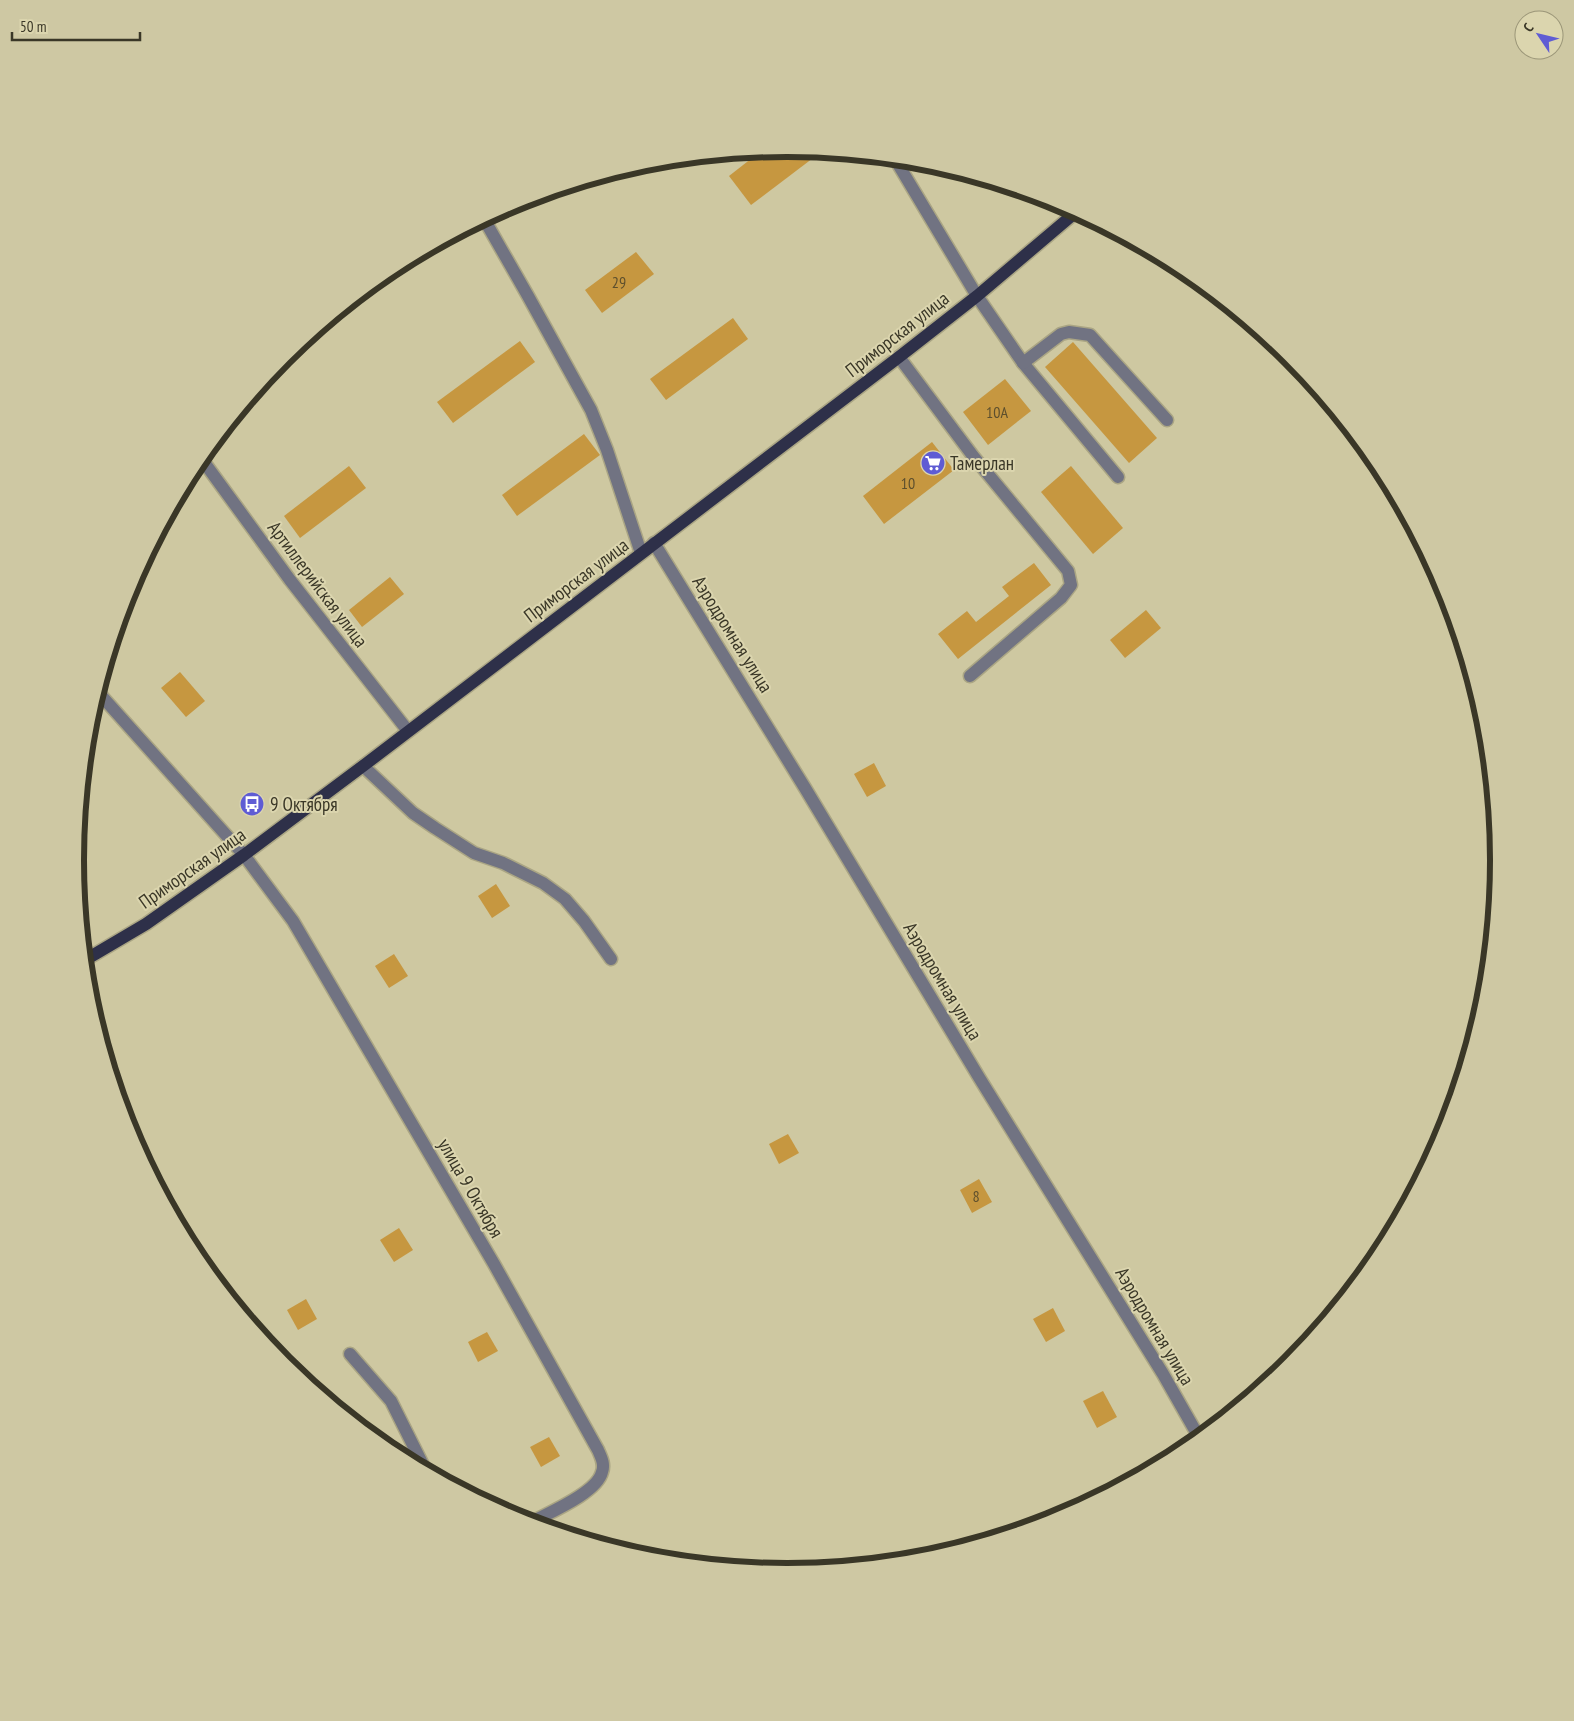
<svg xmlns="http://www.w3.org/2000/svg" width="1574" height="1721" viewBox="0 0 1574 1721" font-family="'PT Sans Narrow',sans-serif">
<rect width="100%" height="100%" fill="#cec8a1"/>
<!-- building -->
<g fill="#c69740">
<polygon points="787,148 821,152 751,205 729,176 761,151"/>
<polygon points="636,252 654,274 602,313 585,290"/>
<polygon points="733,318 748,339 666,400 650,379"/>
<polygon points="520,341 535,362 453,423 437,402"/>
<polygon points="1073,342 1157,438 1129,463 1045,367"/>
<polygon points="1005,379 1031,411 988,445 963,412"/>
<polygon points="584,434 600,455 517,516 502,495"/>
<polygon points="932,442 954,470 884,524 863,496"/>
<polygon points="349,466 366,488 300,538 284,516"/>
<polygon points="1071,466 1123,528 1093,554 1041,492"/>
<polygon points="1034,563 1051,585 958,659 938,634 967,611 976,622 1009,596 1002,587"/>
<polygon points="390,577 404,594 362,627 349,610"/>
<polygon points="1146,610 1161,628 1125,658 1110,640"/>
<polygon points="180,672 205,701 186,717 161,688"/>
<polygon points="874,763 886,786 867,797 854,774"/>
<polygon points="496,884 510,906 492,918 478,896"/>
<polygon points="394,954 408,976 389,988 375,966"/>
<polygon points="788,1134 799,1153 779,1164 769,1144"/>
<polygon points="979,1179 992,1202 972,1213 960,1190"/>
<polygon points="399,1228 413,1250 394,1262 380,1240"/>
<polygon points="306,1299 317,1319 298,1330 287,1310"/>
<polygon points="1053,1308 1065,1331 1046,1342 1033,1319"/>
<polygon points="487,1332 498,1351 478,1362 468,1342"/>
<polygon points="1103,1391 1117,1417 1097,1428 1083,1401"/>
<polygon points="549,1437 560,1456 541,1467 530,1447"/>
</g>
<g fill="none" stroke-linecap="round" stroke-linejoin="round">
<defs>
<g id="minor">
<polyline points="895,159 977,296 1023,363 1118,477"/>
<polyline points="484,219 528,296 591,410 607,450 641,553"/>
<polyline points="899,357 973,456 1068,571 1071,585 1061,598 970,676"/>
<polyline points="1023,363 1061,334 1069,332 1090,335 1167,420"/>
<polyline points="201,458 290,580 408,731"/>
<polyline points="654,543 805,788 980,1079 1163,1374 1200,1439"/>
<path d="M98 692 244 855 293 921 494 1264 598 1450C601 1457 605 1464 602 1472 597 1493 548 1513 530 1523"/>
<polyline points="363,766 413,813 435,828 474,853 503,863 543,883 565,899 584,921 611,959"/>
<polyline points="350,1354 391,1401 426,1471"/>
</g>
<polyline id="major" points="85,960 146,924 244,855 363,766 899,357 977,296 1076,212"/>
</defs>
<!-- minor casing -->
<use href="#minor" stroke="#aaa584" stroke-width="15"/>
<!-- major casing -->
<use href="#major" stroke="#aaa584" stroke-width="15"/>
<!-- minor -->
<use href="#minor" stroke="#717382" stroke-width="12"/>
<!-- major -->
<use href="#major" stroke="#2e3049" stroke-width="12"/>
</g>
<!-- icons -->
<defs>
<symbol id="supermarket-disc" viewBox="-11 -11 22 22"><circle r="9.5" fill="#5f5cd4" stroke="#dbd5ae"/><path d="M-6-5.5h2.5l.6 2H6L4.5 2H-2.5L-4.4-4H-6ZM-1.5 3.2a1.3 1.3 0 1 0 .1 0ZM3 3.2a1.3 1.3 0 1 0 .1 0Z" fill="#fff"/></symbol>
<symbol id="bus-disc" viewBox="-11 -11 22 22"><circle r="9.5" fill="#5f5cd4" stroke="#dbd5ae"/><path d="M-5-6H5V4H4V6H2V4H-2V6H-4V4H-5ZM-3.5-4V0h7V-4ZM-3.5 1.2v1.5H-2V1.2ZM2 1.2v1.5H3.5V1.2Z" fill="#fff"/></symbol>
</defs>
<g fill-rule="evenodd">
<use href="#supermarket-disc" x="919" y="449" width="28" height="28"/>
<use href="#bus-disc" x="238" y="790" width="28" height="28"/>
</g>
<g text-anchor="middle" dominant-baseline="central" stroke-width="4" stroke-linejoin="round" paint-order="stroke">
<!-- number labels -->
<g font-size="16" fill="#5d4f2d">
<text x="619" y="282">29</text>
<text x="997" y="412">10А</text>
<text x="908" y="483">10</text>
<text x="976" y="1196">8</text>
</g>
<!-- street labels -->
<g font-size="19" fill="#3a3727" stroke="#dbd5ae">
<text transform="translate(897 334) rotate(-38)">Приморская улица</text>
<text transform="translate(576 580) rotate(-37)">Приморская улица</text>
<text transform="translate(318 584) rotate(53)">Артиллерийская улица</text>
<text transform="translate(733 634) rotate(58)">Аэродромная улица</text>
<text transform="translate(192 868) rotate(-35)">Приморская улица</text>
<text transform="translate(943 981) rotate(59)">Аэродромная улица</text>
<text transform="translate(471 1188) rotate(60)">улица 9 Октября</text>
<text transform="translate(1155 1326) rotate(59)">Аэродромная улица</text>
</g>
<!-- poi labels -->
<g font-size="19" fill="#3a3727" stroke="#dbd5ae" text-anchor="start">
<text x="950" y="463">Тамерлан</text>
<text x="270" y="804">9 Октября</text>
</g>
</g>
<!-- crop -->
<path d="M0 0H1574V1721H0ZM84 860a703 703 0 1 1 1406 0a703 703 0 1 1-1406 0Z" fill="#cec8a3" fill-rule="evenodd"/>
<path fill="none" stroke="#3a3727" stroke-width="6" d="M84 860a703 703 0 1 1 1406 0a703 703 0 1 1-1406 0Z"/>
<!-- north arrow -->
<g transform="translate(1539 35) rotate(305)"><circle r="24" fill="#dbd5ae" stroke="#9b9678"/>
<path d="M0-4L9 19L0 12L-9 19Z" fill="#5f5cd4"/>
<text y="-8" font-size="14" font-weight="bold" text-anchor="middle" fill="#3a3727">С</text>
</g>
<!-- scale -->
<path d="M12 32v8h128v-8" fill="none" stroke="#3a3727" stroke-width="2.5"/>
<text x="20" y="32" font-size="15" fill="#3a3727" stroke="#dbd5ae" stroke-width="4" paint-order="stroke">50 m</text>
</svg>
